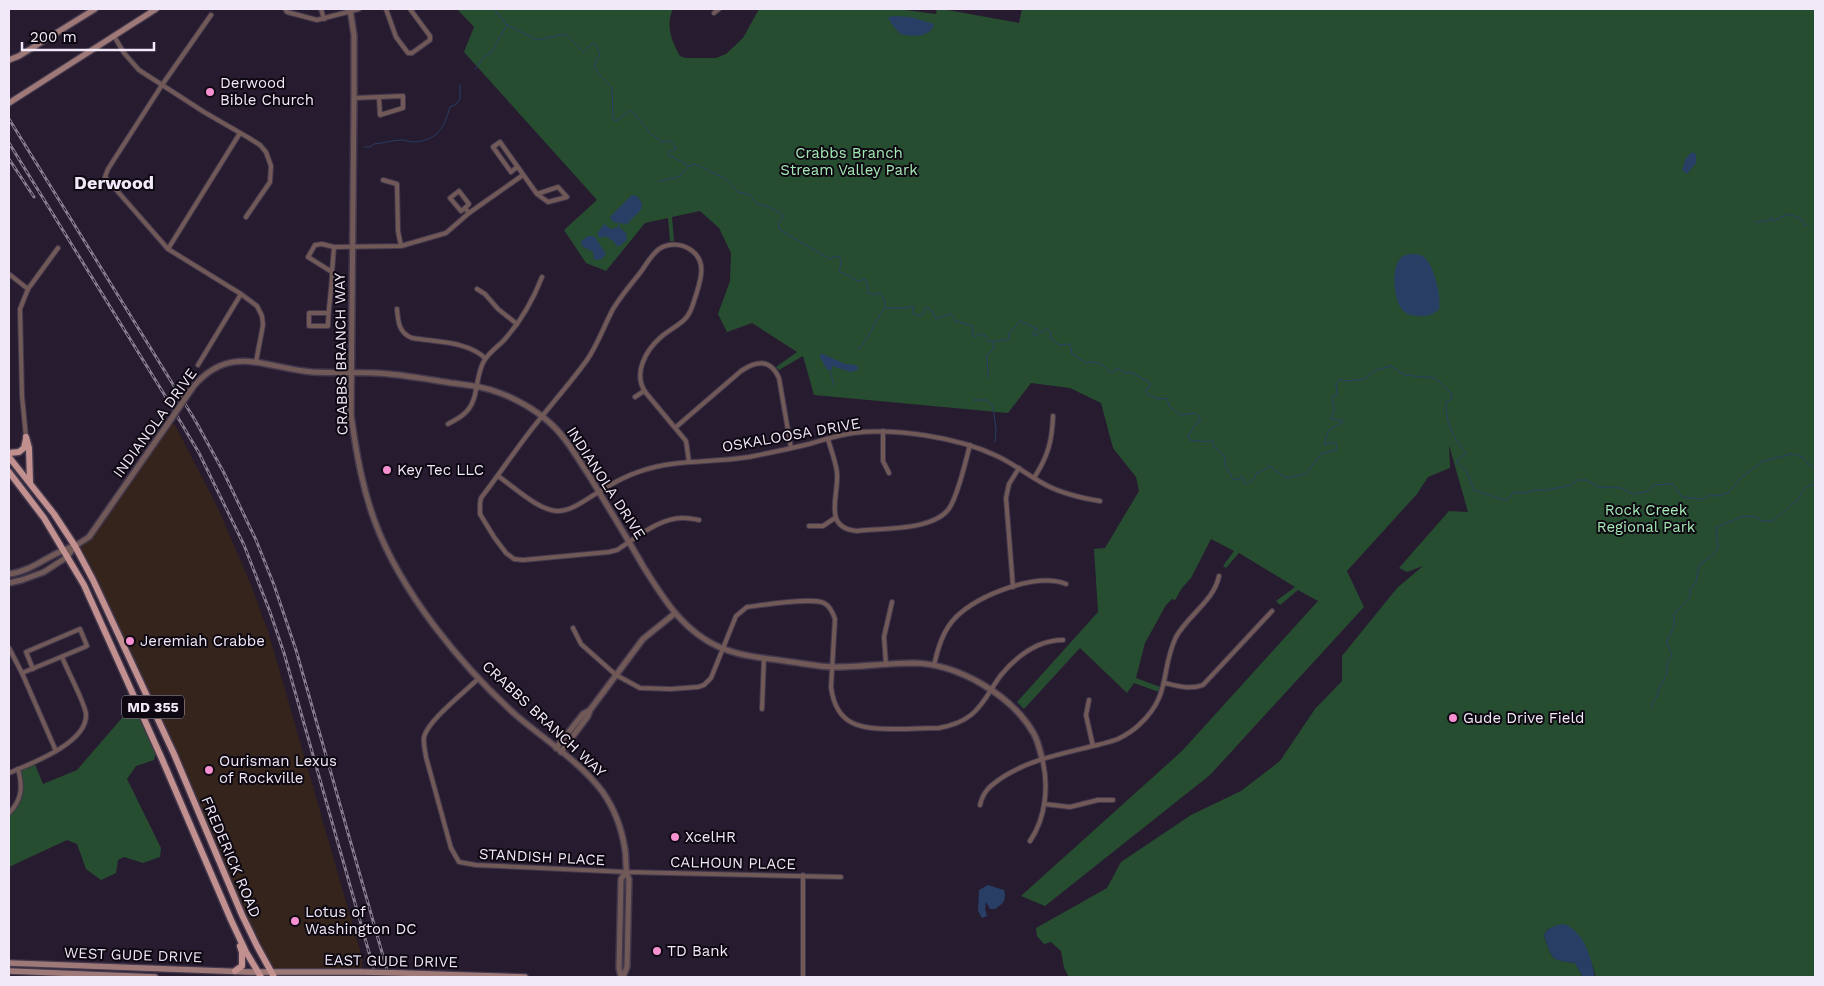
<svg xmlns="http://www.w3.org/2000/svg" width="1824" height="986" viewBox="0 0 1824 986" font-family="'Work Sans',sans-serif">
<rect width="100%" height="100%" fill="#271b30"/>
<!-- commercial -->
<polygon fill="#34241b" points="170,421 175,425 218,508 251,585 269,634 362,957 362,972 271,971 257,946 174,754 75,546 89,537"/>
<!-- green -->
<g fill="#274d30">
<path d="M457 9H673C665 25 672 42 680 56L686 58H716L726 54 743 38 759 9H905V10L936 14 937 9H942L1019 23 1022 9H1815V977H1596L1588 952 1548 929 1544 935C1552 959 1550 960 1575 963L1583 977H1069L1064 968 1061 951 1051 942 1044 944 1037 936 1036 928 1107 888 1121 862 1191 815 1241 791 1280 761 1315 709 1342 681V656L1397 588 1423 566 1407 572 1399 568 1449 511 1468 512 1449 445 1450 468 1428 477 1417 494 1347 571 1364 607 1210 775 1045 906 1021 896 1182 751 1318 601 1298 590 1280 605 1276 601 1295 587 1239 553 1226 568 1223 566 1234 551 1211 539 1191 578 1182 588 1175 600 1172 599 1166 605 1145 643 1136 678 1160 687 1159 692 1134 683 1127 693 1080 648 1024 709 1017 702 1098 612 1094 549 1105 548 1139 491 1136 477 1113 448 1101 403 1070 388 1031 383 1008 413 814 395 803 356 779 370 776 367 797 352 752 323 727 332 718 314 730 281 731 253 719 228 700 211 672 217 674 241H670L668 218 645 223 606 271 586 263 564 230 597 200 464 52 474 27Z"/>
<path d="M135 703 156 753 154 760 136 766 127 779 161 848 160 857 143 863 124 857 118 860 116 873 101 880 86 869 77 844 67 840 9 867V813C23 798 20 788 18 769L34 762 43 784 77 770Z"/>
</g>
<!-- water -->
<g fill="#283e64">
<path d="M895 16 911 17 934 24C931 38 911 37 900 34L891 23 888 17Z"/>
<polygon points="1692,152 1696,154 1696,163 1687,174 1682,170 1686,158"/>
<polygon points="632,195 637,196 642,203 641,210 627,224 613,222 610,217"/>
<polygon points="604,224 611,229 619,227 626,233 627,240 618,247 612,240 605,236 601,238 597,234"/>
<polygon points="588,236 594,236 606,254 602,259 596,260 594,259 593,252 582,246 581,241"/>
<path d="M1414 254C1418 254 1422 255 1425 258 1434 266 1442 298 1439 309 1434 314 1429 316 1422 316 1417 316 1411 316 1406 313 1394 306 1390 270 1400 259 1403 255 1408 254 1414 254Z"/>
<polygon points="823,354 845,364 856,365 859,369 851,372 832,366 832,369 830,371 826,368 819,355"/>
<path d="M988 885 1004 890C1007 900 1003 904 995 909H990L986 902 985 909 987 916 982 918 978 911 979 890Z"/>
<path d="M1564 924C1585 933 1591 957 1595 977H1583L1575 963C1550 960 1552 959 1544 935 1548 927 1556 925 1564 924Z"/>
</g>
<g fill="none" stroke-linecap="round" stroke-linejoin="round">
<!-- stream -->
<g stroke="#283e64" stroke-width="1">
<path d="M494 9 507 25 537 40 566 34 583 52 593 43 595 44 600 53 594 66 599 74 612 88 613 119 616 121 631 110 651 134 662 142 670 141 675 146 676 149 668 152 669 155 689 166 695 164 726 179 738 192 750 195 757 204 769 207 782 214 783 217 778 224 780 230 830 259 836 256 840 257 841 264 839 271 858 281 865 279 868 286 867 292 875 295 880 293 884 298 885 308H906L914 306 912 313 918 316 922 315 926 307 932 311 936 319 950 314 954 317 955 321 973 326 972 335 975 337 979 334 985 335 989 342 1009 339V334L1020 321 1038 329 1034 331 1033 335H1036L1047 329 1051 332 1050 338 1059 345 1070 344 1072 354 1087 363C1095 360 1104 364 1110 372H1114L1117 368 1126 373 1131 372 1150 383V387L1145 390 1147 394 1158 399 1167 398 1169 406 1180 415 1196 413 1200 417V422H1197L1188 436 1190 440 1207 442 1213 441V446L1220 451 1225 458V465L1233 479 1238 480 1242 476 1245 484C1252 483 1255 478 1257 472H1261L1269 466 1286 478 1306 474 1322 453 1336 450 1337 444 1333 442 1324 445 1328 431 1343 422 1342 420 1331 419 1334 411 1332 397 1337 395 1336 384 1340 379 1346 381 1364 379 1376 370 1391 366 1405 375 1435 378 1451 393 1452 399 1446 402C1445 422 1453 438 1466 453L1456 462 1466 470 1474 490C1486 493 1493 498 1507 500L1514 492 1523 493 1535 490H1547L1572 485 1577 480H1587L1599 487 1621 488 1633 494 1649 491 1654 485 1673 484 1682 497 1703 499 1710 495 1717 496 1728 493 1741 478 1763 461 1792 454 1803 457 1807 463 1815 468"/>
<polyline points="475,69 485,56 491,53 507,25"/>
<path d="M365 147H370L374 144C384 143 393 140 402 140 406 140 409 142 414 142 438 140 444 128 450 107L455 105 460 99V85"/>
<polyline points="659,181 679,177 688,167"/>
<polyline points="1755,222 1768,221 1771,217 1773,221 1789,214 1801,219 1804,225 1807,225"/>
<polyline points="619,227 619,223"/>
<polyline points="1813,227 1815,227"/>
<polyline points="597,239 600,236"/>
<path d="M858 350C870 338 874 322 884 309"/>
<polyline points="830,371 834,385"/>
<polyline points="988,378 987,355 994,348 993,342"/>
<polyline points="974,400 987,400 993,406 996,429 995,442"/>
<path d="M1652 708V703L1657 697 1658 690 1667 674V664L1672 654 1667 644V640L1674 627V614L1690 597V589L1696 582 1699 565 1714 554 1718 548 1716 527 1744 516 1757 517 1761 521H1772C1776 517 1779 516 1783 512 1789 508 1790 503 1797 501 1805 488 1799 489 1815 484"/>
</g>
<defs>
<g id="minor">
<polyline points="285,9 287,12 317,20 359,9"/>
<polyline points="321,9 324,19"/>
<polyline points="386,9 396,37 408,53 412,53 430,40 430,36 410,9"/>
<polyline points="714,13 719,9"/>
<polyline points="211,15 162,85 108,169 105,177 168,249 241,294 257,306 262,316 263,325 256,362"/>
<polyline points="114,36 124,53 139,70 204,112 249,138 260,145 266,152 271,166 270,182 246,217"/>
<polyline points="354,98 403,96 403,108 380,115 379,97"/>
<polyline points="517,167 511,172 493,147 500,142 537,194 548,202 567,197 558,187 537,194"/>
<polyline points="383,180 397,184 398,231 401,246"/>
<polyline points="465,208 461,211 450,198 459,191 469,204 465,208 469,213"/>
<polyline points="168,249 240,133"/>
<polyline points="332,272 334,247"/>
<polyline points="9,274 28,289"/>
<polyline points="477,289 485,294 498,309 517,324"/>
<path d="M397 309C398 322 399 333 412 338 435 342 467 341 485 358"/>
<path d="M328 313H309V326H328C328 308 332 290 332 272L308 257 315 245 322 244 334 247 401 246 446 233 469 213 523 175"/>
<polyline points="198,365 241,294"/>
<polyline points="635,397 644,391"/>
<path d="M448 424C455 420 462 417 467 411 479 398 475 376 484 361 489 352 499 346 505 339 522 320 533 300 542 277"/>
<path d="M676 427 741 371C756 361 770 358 779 378L791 448"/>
<polyline points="883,431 883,461 889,473"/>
<polyline points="26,437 22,396 20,309 28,289 58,248"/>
<path d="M828 439C831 450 836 462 837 473 839 496 822 528 857 531 882 528 936 531 950 507 959 492 965 463 970 445"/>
<path d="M689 462 686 441 646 393C632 374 646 350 661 337 669 330 678 326 685 319 692 312 693 303 696 295 701 279 707 261 691 250 681 243 669 243 659 249 651 255 646 265 640 273 631 284 621 296 613 309 604 326 598 344 587 360 569 385 547 409 528 434 512 455 497 477 481 498L480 503V514L494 537 506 553 514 559 523 560 609 552 617 550C636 538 660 517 684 518 689 518 694 519 699 520"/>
<path d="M498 476C514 487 540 512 559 511 573 510 585 500 597 493 611 484 625 476 641 471 675 459 713 463 749 457 769 453 789 449 809 444 823 440 838 435 853 433 896 428 957 437 997 456 1014 464 1029 476 1046 485 1063 494 1081 498 1100 501"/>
<path d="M1034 478C1048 456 1052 442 1053 416"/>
<polyline points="809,526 823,526 835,518"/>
<polyline points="1013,587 1006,498 1009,484 1019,468"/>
<path d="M573 628 581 644 616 675 640 688 671 689 698 687 704 685 711 678 736 616 747 607C763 605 812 597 824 603 830 606 833 613 835 619L831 687C836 727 862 729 896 729 911 729 925 728 939 728 950 726 962 722 971 715 984 705 991 688 1001 675 1017 656 1038 640 1063 640"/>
<polyline points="9,648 22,673 56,751"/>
<polyline points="886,665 884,637 892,602"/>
<path d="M934 665C938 648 943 630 956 617 979 595 1036 572 1066 584"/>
<path d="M22 673C44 664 66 655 87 646L80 629 26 652 33 669"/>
<path d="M479 678C466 691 428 720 424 737 423 743 425 750 426 757L451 848 459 862 476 865 626 872 841 877"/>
<path d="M1165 683C1178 686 1190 690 1203 685L1272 611"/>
<polyline points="1089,700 1086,715 1093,746"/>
<polyline points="762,709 764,658"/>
<path d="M9 773C30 764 88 743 86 714 85 703 67 670 62 657"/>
<polyline points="1044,804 1070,807 1098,800 1113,800"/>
<path d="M980 805C983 791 991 785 1003 777 1028 761 1056 755 1085 748 1096 745 1108 743 1118 739 1126 735 1134 730 1140 724 1172 694 1160 670 1176 637 1188 615 1214 601 1219 576"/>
<path d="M9 813C22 800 23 787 18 769"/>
<path d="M1030 841C1046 818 1049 785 1042 758"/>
<polyline points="803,977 803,875"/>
</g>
<g id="tertiary">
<path d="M350 9 354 35V98L351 415C356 451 362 487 375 522 401 592 461 666 517 716 545 740 579 761 602 791 614 808 622 829 625 850 627 861 624 870 629 879L627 967 623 977"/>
<path d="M193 387C230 343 265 368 312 372 333 373 354 372 375 373 400 374 426 379 451 383 467 385 482 386 497 392 515 398 536 410 550 423 566 437 578 459 590 477 608 507 626 536 643 566 664 600 685 634 724 649 744 657 765 658 785 661 802 663 819 667 836 667 862 667 888 663 914 663 958 664 1012 695 1034 734 1038 741 1040 751 1042 758"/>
<path d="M9 574C34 571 51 552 75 546"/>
<polyline points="9,583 22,580 44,572 67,557 75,546 89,537 167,425"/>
<polyline points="556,748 583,714 590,710"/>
<polyline points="561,752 588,716 590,710 643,639 674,614"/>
<polyline points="621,977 619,968 621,879 626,872"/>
</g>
<g id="secondary">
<polyline points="9,60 19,56 95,9"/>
<polyline points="9,103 156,9"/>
<polyline points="9,963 249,972 362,972"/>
<polyline points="9,971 155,977"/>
<polyline points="401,973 525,977"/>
</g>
<g id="primary">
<polyline points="26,437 29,448 30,482"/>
<polyline points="9,453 19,452 24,448 26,439"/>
<polyline points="9,457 54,514 75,546 93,580 174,754 242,915 257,946 274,977"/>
<polyline points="9,472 44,518 84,585 162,759 231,920 246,952 261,977"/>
<polyline points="235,971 242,966 242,952 240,946"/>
</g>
</defs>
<!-- minor casing -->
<use href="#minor" stroke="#43384c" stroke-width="6"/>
<!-- tertiary casing -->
<use href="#tertiary" stroke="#43384c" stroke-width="8"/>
<!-- secondary casing -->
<use href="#secondary" stroke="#43384c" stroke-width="8"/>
<!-- primary casing -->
<use href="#primary" stroke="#43384c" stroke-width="9"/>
<!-- minor -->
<use href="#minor" stroke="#715958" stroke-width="4"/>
<!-- tertiary -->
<use href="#tertiary" stroke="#715958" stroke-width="5"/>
<!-- secondary -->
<use href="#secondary" stroke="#9f7977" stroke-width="5.5"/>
<!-- primary -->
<use href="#primary" stroke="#c2918f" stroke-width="6"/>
<defs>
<g id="rail">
<polyline points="9,119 195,420 224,473 256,540 274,585 296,650 389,977"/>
<polyline points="9,143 164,394 199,453 244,545 270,612 284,653 376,977"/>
<polyline points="9,159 34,197"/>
</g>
</defs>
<!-- rail casing -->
<use href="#rail" stroke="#887d8f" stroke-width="3"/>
<!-- rail -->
<use href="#rail" stroke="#0d0811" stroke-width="1" stroke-dasharray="4" stroke-linecap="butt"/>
<defs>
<polyline id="tertiary-bridge" points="167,425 193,387"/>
<polyline id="secondary-bridge" points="362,972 401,973"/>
</defs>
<!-- tertiary-bridge casing -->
<use href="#tertiary-bridge" stroke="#43384c" stroke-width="8" stroke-linecap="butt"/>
<!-- secondary-bridge casing -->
<use href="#secondary-bridge" stroke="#43384c" stroke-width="8" stroke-linecap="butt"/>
<!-- tertiary-bridge -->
<use href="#tertiary-bridge" stroke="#715958" stroke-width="5"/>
<!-- secondary-bridge -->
<use href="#secondary-bridge" stroke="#9f7977" stroke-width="5.5"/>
</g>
<!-- markers -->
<g fill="#f690d0" stroke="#0d0811" stroke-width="2">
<circle cx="210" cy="92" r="5"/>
<circle cx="387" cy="470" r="5"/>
<circle cx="130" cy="641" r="5"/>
<circle cx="1453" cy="718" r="5"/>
<circle cx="209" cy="770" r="5"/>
<circle cx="675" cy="837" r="5"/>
<circle cx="295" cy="921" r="5"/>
<circle cx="657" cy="951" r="5"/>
</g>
<g text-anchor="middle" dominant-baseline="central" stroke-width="4" stroke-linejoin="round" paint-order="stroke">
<!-- shield labels -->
<rect fill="#0d0811" stroke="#ada6b2" stroke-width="1" x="122" y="695.5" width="62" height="23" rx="4"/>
<g font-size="14" font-weight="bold" fill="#f1e9f7">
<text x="153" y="707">MD 355</text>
</g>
<!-- poi labels -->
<g font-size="15" fill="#f1e9f7" stroke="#0d0811" text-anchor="start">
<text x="220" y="83">Derwood<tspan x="220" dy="17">Bible Church</tspan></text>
<text x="397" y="470">Key Tec LLC</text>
<text x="140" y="641">Jeremiah Crabbe</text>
<text x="1463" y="718">Gude Drive Field</text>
<text x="219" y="761">Ourisman Lexus<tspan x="219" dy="17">of Rockville</tspan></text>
<text x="685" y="837">XcelHR</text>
<text x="305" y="912">Lotus of<tspan x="305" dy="17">Washington DC</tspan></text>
<text x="667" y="951">TD Bank</text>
</g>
<!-- park labels -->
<g font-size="15" fill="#a4e8b3" stroke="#0d0811">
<text x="849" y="153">Crabbs Branch<tspan x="849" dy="17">Stream Valley Park</tspan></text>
<text x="1646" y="510">Rock Creek<tspan x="1646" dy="17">Regional Park</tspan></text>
</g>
<!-- street labels -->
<g font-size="15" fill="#f1e9f7" stroke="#0d0811">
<text transform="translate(341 354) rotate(-91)">CRABBS BRANCH WAY</text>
<text transform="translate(155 423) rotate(-54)">INDIANOLA DRIVE</text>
<text transform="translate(791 435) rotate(-10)">OSKALOOSA DRIVE</text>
<text transform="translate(606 483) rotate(57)">INDIANOLA DRIVE</text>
<text transform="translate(544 719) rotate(43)">CRABBS BRANCH WAY</text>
<text transform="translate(231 857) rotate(67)">FREDERICK ROAD</text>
<text transform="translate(542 857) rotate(3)">STANDISH PLACE</text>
<text transform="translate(733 863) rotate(1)">CALHOUN PLACE</text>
<text transform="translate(133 955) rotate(2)">WEST GUDE DRIVE</text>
<text transform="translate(391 961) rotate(1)">EAST GUDE DRIVE</text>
</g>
<!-- quarter labels -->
<g font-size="18" font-weight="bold" fill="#f1e9f7" stroke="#0d0811">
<text x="114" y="182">Derwood</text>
</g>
</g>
<!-- border -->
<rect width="1824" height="986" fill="none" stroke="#f1e9f7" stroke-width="20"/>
<!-- scale -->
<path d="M22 42v8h132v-8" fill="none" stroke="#f1e9f7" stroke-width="2.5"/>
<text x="30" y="42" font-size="15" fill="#f1e9f7" stroke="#0d0811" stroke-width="4" paint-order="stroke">200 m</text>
</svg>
